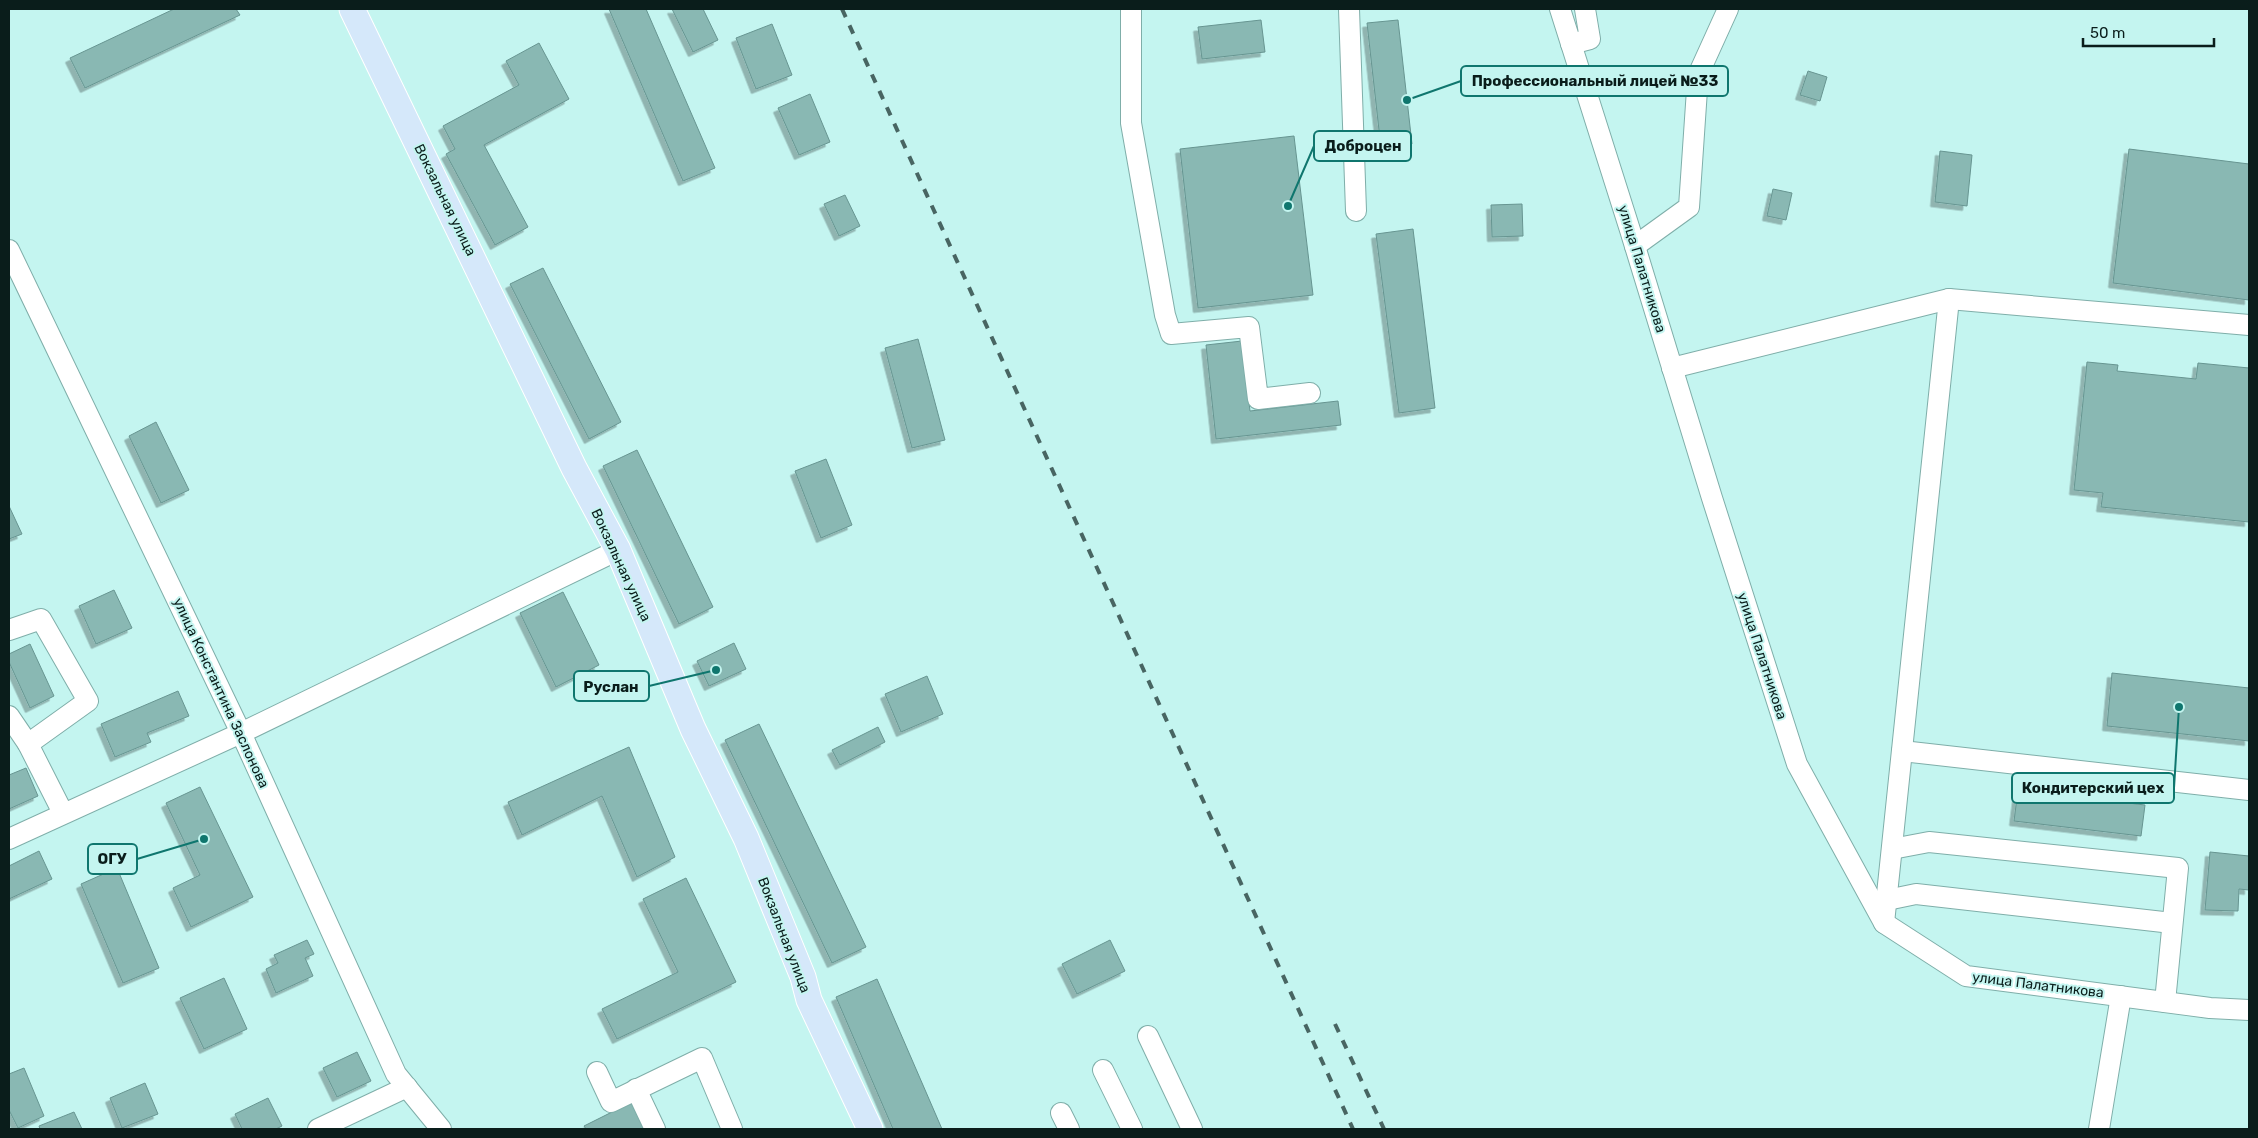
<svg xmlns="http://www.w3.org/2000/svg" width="2258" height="1138" viewBox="0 0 2258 1138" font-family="Rubik,sans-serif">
<defs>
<filter id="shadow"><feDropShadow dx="-4.5" dy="4.5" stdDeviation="0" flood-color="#0004"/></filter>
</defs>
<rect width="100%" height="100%" fill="#c4f5f0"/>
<!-- building -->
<g fill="#89b8b3" stroke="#679591" filter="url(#shadow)">
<polygon points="174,9 236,9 240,15 85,88 70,58"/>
<polygon points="609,9 646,9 715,168 683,181"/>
<polygon points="672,9 703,9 718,40 693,52"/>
<polygon points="1261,20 1265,52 1202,59 1198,27"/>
<polygon points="1398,20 1412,144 1381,148 1367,23"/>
<polygon points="772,24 792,75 756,89 736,38"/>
<polygon points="539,43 569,99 484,145 528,227 495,245 446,154 455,149 443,126 519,85 506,61"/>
<polygon points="1808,71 1827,77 1820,101 1800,95"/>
<polygon points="810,94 830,142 799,155 778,108"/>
<polygon points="1294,136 1313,295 1198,308 1180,149"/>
<polygon points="2129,149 2249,164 2249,300 2113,283"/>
<polygon points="1940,151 1972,155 1967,206 1935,202"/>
<polygon points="1773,189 1792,193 1786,220 1767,216"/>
<polygon points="845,195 860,226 839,236 824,204"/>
<polygon points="1522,204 1523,236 1492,237 1491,205"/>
<polygon points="1413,229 1435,408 1399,413 1376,234"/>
<polygon points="543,268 621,422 589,439 510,284"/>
<polygon points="918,339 945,440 912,448 885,348"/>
<polygon points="1242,341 1250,411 1338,401 1341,425 1216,439 1206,345"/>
<polygon points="2087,362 2118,365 2117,371 2196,379 2198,363 2249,368 2249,522 2101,507 2103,493 2074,490"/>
<polygon points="156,422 189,490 161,503 129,436"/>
<polygon points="637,450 713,607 679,624 603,466"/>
<polygon points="826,459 852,525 821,538 795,471"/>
<polygon points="9,506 22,534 9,539"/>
<polygon points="114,590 132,628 96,644 79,606"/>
<polygon points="563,592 599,665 556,687 520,613"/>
<polygon points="734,643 746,669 709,686 697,661"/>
<polygon points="30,644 54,696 30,708 9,662 9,654"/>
<polygon points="2112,673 2249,688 2249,741 2107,726"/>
<polygon points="927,676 943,714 901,732 885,694"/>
<polygon points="178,691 189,716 147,733 151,742 115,757 101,724"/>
<polygon points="759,724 866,947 832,963 725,740"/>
<polygon points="878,727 885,742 840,765 832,750"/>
<polygon points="629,747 675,857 637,877 602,796 522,835 508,802"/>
<polygon points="26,768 38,796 9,809 9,775"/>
<polygon points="200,787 253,897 191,927 173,888 200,875 166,803"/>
<polygon points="2018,790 2145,805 2141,836 2014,821"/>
<polygon points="39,851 52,879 9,899 9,866"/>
<polygon points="2210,852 2249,856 2249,890 2239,889 2238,911 2205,910"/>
<polygon points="117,868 159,968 123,983 81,884"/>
<polygon points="686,878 736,982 617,1039 602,1009 678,972 643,899"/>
<polygon points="307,940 314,954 305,958 313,976 276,993 266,969 278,963 274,955"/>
<polygon points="1110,940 1125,971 1077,994 1062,964"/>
<polygon points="224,978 247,1029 204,1049 180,998"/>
<polygon points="877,979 942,1129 893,1129 836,997"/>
<polygon points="357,1052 371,1081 337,1097 323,1068"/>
<polygon points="24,1068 44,1116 18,1128 9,1110 9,1074"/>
<polygon points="145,1083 158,1114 122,1128 110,1098"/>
<polygon points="268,1098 282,1126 276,1129 242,1129 235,1114"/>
<polygon points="632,1102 645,1129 586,1129 584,1126"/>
<polygon points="74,1112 82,1129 40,1129 39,1126"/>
</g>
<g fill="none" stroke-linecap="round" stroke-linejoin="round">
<defs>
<g id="minor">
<polyline points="1131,9 1131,123 1165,315 1171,334 1249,327 1258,399 1310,393"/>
<polyline points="1349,9 1356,211"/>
<polyline points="1560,9 1630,230 1712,498 1797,764 1884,923 1966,976 2210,1008 2249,1010"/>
<polyline points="1571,44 1590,39 1585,9"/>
<polyline points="1635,246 1689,207 1698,75 1728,9"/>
<polyline points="9,250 241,733 396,1074 441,1129"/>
<polyline points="1672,368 1949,299 2249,325"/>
<polyline points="9,630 41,619 88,701 28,744"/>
<polyline points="9,716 28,744 63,813"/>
<polyline points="1902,751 2249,790"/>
<polyline points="9,839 241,733 618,550"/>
<polyline points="1892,849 1929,842 2178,868 2165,1002"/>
<polyline points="1887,900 1916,894 2172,923"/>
<polyline points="1884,923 1949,299"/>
<polyline points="1148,1036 1192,1129"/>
<polyline points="1103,1070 1132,1129"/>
<polyline points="597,1072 611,1102 702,1058 732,1129"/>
<polyline points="636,1089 655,1129"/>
<polyline points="1061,1113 1069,1129"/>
<polyline points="318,1129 407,1087"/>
<polyline points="2099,1129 2121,996"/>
</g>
<polyline id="major" points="352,9 574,468 618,550 693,729 746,838 803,977 809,1000 870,1129"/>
</defs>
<!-- minor casing -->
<use href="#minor" stroke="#7faea9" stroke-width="22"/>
<!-- major casing -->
<use href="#major" stroke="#fff" stroke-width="27"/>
<!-- minor -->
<use href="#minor" stroke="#fff" stroke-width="20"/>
<!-- major -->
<use href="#major" stroke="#d5e8fa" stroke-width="25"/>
<!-- rail -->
<g stroke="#486562" stroke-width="4" stroke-dasharray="9 9" stroke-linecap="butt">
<polyline points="842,9 1353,1129"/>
<polyline points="1335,1024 1384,1129"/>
</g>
</g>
<g text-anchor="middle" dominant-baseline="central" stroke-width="4" stroke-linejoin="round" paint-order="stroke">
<!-- street labels -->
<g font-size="14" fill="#0a1d1b" stroke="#c4f5f0">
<text transform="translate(445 200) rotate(64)">Вокзальная улица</text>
<text transform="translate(1642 269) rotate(73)">улица Палатникова</text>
<text transform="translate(621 565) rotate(65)">Вокзальная улица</text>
<text transform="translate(1762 656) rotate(72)">улица Палатникова</text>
<text transform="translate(221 693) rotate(65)">улица Константина Заслонова</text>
<text transform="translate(784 935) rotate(69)">Вокзальная улица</text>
<text transform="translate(2038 985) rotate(7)">улица Палатникова</text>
</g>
</g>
<!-- callouts -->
<path fill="none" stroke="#0f766e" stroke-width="2" d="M1407 100L1461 81M1288 206L1314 146M716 670L649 686M2179 707L2174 788M204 839L137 859"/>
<g fill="#0f766e" stroke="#c4f5f0" stroke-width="2">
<circle cx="1407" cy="100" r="5"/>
<circle cx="1288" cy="206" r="5"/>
<circle cx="716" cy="670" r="5"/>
<circle cx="2179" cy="707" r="5"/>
<circle cx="204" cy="839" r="5"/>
</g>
<g fill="#c4f5f0" stroke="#0f766e" stroke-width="2">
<rect x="1461" y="66" width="267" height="30" rx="5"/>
<rect x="1314" y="131" width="97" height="30" rx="5"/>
<rect x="574" y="671" width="75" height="30" rx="5"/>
<rect x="2012" y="773" width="162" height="30" rx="5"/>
<rect x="88" y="844" width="49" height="30" rx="5"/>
</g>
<g font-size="15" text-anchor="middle" font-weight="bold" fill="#0a1d1b">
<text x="1595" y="86">Профессиональный лицей №33</text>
<text x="1363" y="151">Доброцен</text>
<text x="611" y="692">Руслан</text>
<text x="2093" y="793">Кондитерский цех</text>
<text x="112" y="864">ОГУ</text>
</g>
<!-- border -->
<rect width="2258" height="1138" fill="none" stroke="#0a1d1b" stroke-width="20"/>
<!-- scale -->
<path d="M2083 38v8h131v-8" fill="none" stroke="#0a1d1b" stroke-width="2.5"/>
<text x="2090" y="38" font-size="15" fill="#0a1d1b" stroke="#c4f5f0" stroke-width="4" paint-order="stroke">50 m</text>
</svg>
